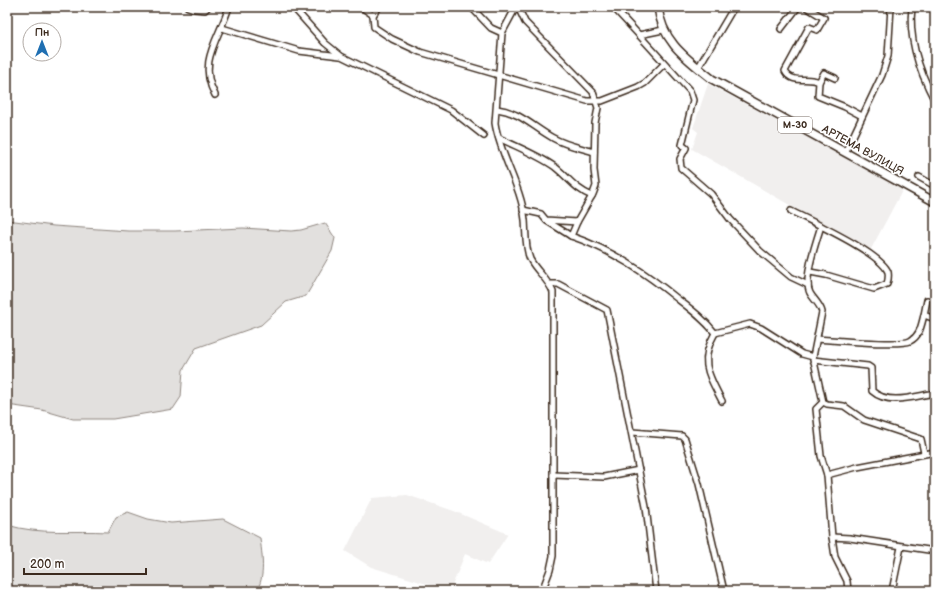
<svg xmlns="http://www.w3.org/2000/svg" width="942" height="598" viewBox="0 0 942 598" font-family="'Balsamiq Sans',sans-serif">
<rect width="100%" height="100%" fill="#fff"/>
<filter id="ink" filterUnits="userSpaceOnUse"><feTurbulence type="fractalNoise" baseFrequency=".025" numOctaves="2"/><feDisplacementMap in="SourceGraphic" scale="8" xChannelSelector="R" yChannelSelector="G"/><feConvolveMatrix kernelMatrix="1 2 1 2 8 2 1 2 1" color-interpolation-filters="sRGB"/></filter>
<g filter="url(#ink)">
<!-- built -->
<g fill="#f1efee">
<polygon points="708,84 903,189 870,251 692,149 698,132 693,128"/>
<polygon points="407,495 454,511 508,534 488,564 465,554 450,591 371,567 345,551 372,498"/>
</g>
<!-- green -->
<g fill="#e2e0de" stroke="#8e857e">
<polygon points="7,220 54,226 128,231 175,231 243,228 291,231 301,230 325,223 335,238 332,251 306,296 286,302 261,325 196,348 183,370 181,397 173,409 113,419 73,419 42,410 7,405"/>
<path d="M128 512 148 519 171 523 223 519 260 538C262 554 266 578 256 591H7V525C40 535 74 530 108 532L116 517Z"/>
</g>
<g fill="none" stroke-linecap="round" stroke-linejoin="round">
<defs>
<g id="minor">
<polyline points="188,7 194,9 205,10 208,7"/>
<polyline points="293,7 325,43 341,56 451,110 484,136"/>
<polyline points="361,7 373,15 374,27 392,39 420,52 587,101 602,101 638,87 645,83 664,64"/>
<polyline points="471,7 491,28 502,33"/>
<path d="M516 7 502 33 495 123C500 156 521 185 525 220 526 232 525 248 530 259 536 271 548 279 553 292V556L550 570 542 591"/>
<polyline points="518,7 525,22 593,92 598,108 595,123 594,170 596,186 593,194 577,222 546,220 541,214 523,210"/>
<polyline points="613,7 639,35 663,30"/>
<path d="M806 7 824 18 817 30 809 27 785 71C792 85 808 76 819 82L824 73 835 78"/>
<path d="M912 7C908 40 920 73 935 101"/>
<polyline points="373,15 379,7"/>
<polyline points="222,28 299,51 340,56"/>
<polyline points="781,29 798,7"/>
<polyline points="639,35 690,91 693,100 682,145 686,148 680,159 681,168 711,194 730,219 760,251 791,277 808,285"/>
<polyline points="698,68 734,7"/>
<polyline points="819,82 818,96 845,107 862,116"/>
<path d="M215 95C197 62 219 39 229 7"/>
<path d="M497 109C520 112 533 127 553 138 565 145 581 148 594 152"/>
<path d="M499 138C517 147 538 155 555 167 569 178 575 189 592 196"/>
<polyline points="846,151 882,75 888,56 891,7"/>
<polyline points="919,177 935,186"/>
<path d="M791 211C810 221 881 253 888 272 889 277 888 280 887 284L874 289 826 275 810 272"/>
<polyline points="547,221 571,236"/>
<path d="M577 222 571 236C612 250 646 273 679 300 692 310 705 320 715 333L750 324 761 328 802 354 813 357"/>
<path d="M821 226C816 242 803 279 810 293 814 300 820 304 822 312L813 357 823 402 827 404 844 406 864 420 921 439 924 453"/>
<polyline points="550,284 558,284 607,310 646,507 656,591"/>
<polyline points="924,315 927,300"/>
<path d="M715 333C699 361 708 374 722 401"/>
<path d="M817 339C831 340 901 346 910 341 920 336 921 326 924 315L935 319"/>
<path d="M813 360 868 366 871 368 872 391C889 406 915 396 935 393"/>
<polyline points="823,402 816,409 821,456 827,475 832,537"/>
<polyline points="632,432 682,436 685,439 699,484 724,591"/>
<polyline points="553,475 604,477 639,470"/>
<polyline points="827,475 857,467 935,452"/>
<polyline points="848,591 847,581 835,557 832,537 850,538 935,551"/>
<polyline points="892,591 901,547"/>
</g>
<path id="highway" d="M658 7C662 42 686 58 712 79L935 202"/>
</defs>
<!-- minor casing -->
<use href="#minor" stroke="#3b2a1e" stroke-width="8"/>
<!-- highway casing -->
<use href="#highway" stroke="#3b2a1e" stroke-width="10"/>
<!-- minor -->
<use href="#minor" stroke="#fff" stroke-width="5"/>
<!-- highway -->
<use href="#highway" stroke="#fff" stroke-width="7"/>
</g>
</g>
<g text-anchor="middle" dominant-baseline="central" stroke-width="3.5" stroke-linejoin="round" paint-order="stroke">
<!-- shield labels -->
<rect fill="#fff" stroke="#766a62" stroke-width="1" x="778" y="117" width="34" height="16" rx="3"/>
<g font-size="10" font-weight="bold" fill="#3b2a1e">
<text x="795" y="125">М-30</text>
</g>
<!-- street labels -->
<g font-size="11" fill="#3b2a1e" stroke="#fff">
<text transform="translate(863 150) rotate(29)">АРТЕМА ВУЛИЦЯ</text>
</g>
</g>
<!-- margin -->
<rect width="942" height="598" fill="none" stroke="#fff" stroke-width="24"/>
<rect x="12" y="12" width="918" height="574" fill="none" stroke="#3b2a1e" stroke-width="1.5" filter="url(#ink)"/>
<!-- north arrow -->
<g transform="translate(42 42)"><circle r="19" fill="#ffffff" stroke="#b1aaa5"/>
<path d="M0-3L7 15L0 10L-7 15Z" fill="#1f6fb2"/>
<text y="-6" font-size="11" font-weight="bold" text-anchor="middle" fill="#3b2a1e">Пн</text>
</g>
<!-- scale -->
<path d="M24 568v6h122v-6" fill="none" stroke="#3b2a1e" stroke-width="2"/>
<text x="30" y="568" font-size="12" fill="#3b2a1e" stroke="#ffffff" stroke-width="3" paint-order="stroke">200 m</text>
</svg>
